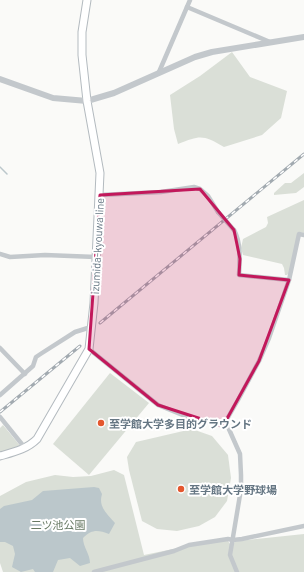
<svg xmlns="http://www.w3.org/2000/svg" width="304" height="572" viewBox="0 0 304 572" font-family="Barlow,'Noto Sans JP',sans-serif">
<rect width="100%" height="100%" fill="#fafaf8"/>
<!-- green -->
<g fill="#dadfd7">
<path d="M232 52 250 77 287 91 281 118 262 135 224 147C203 135 201 135 178 144L174 129 170 95 200 76Z"/>
<polygon points="304,173 304,187 296,193 274,195 274,193 285,183 291,183"/>
<polygon points="304,200 304,233 298,232 289,273 287,275 285,275 284,268 282,264 243,255 241,248 243,239 266,227 268,223 267,217"/>
<polygon points="110,373 149,403 89,475 53,444"/>
<polygon points="3,425 22,448 0,455 0,428"/>
<polygon points="192,429 212,436 228,455 231,478 227,501 215,517 199,526 177,531 157,529 142,521 129,470 127,457 136,442"/>
<polygon points="114,470 124,475 144,555 226,538 230,544 238,541 304,534 304,572 3,572 0,563 0,496 26,482 55,475 73,477 91,476"/>
</g>
<!-- water -->
<path fill="#bbc7cb" d="M94 487 99 488 102 494C98 507 107 514 115 523L109 534C98 530 92 529 83 538 83 547 90 554 90 563L80 566 70 558 58 560 53 572H35L33 569 21 572 12 567 15 554 13 546 5 542H0V509L4 506 32 500 43 491Z"/>
<g fill="none" stroke-linecap="round" stroke-linejoin="round">
<!-- stream -->
<polyline stroke="#bbc7cb" stroke-width="1.5" points="0,167 7,174"/>
<defs>
<path id="secondary" d="M0 456C14 452 27 449 37 439L89 349 94 303 100 173 87 101 82 55V32L87 0"/>
</defs>
<!-- secondary casing -->
<use href="#secondary" stroke="#b3babf" stroke-width="9"/>
<!-- minor -->
<g stroke="#c3c8cc" stroke-width="4.5">
<polyline points="187,7 270,42"/>
<polyline points="159,72 190,0"/>
<polyline points="100,195 161,192 194,187 200,189 208,196 218,212"/>
<path d="M234 230C241 242 240 261 239 275L289 280"/>
<polyline points="0,254 10,257 45,255 96,257"/>
<polyline points="0,348 25,374"/>
<polyline points="89,349 158,405 185,416 228,427 240,454 241,475 241,489 230,555 237,572"/>
<polyline points="0,395 33,366 36,357 42,353 75,332 91,327"/>
<polyline points="0,417 25,448"/>
<polyline points="223,426 238,400 259,361 269,338 289,280 299,234 304,235"/>
<polyline points="94,572 174,551 189,545 228,539 233,540 242,539 304,526"/>
</g>
<!-- tertiary -->
<polyline stroke="#c3c8cc" stroke-width="6" points="0,79 53,98 87,101 114,93 195,57 212,52 304,37"/>
<!-- secondary -->
<use href="#secondary" stroke="#fff" stroke-width="7"/>
<defs>
<g id="rail">
<polyline points="100,323 304,154"/>
<polyline points="0,412 80,346"/>
</g>
</defs>
<!-- rail casing -->
<use href="#rail" stroke="#a2aab0" stroke-width="3"/>
<!-- rail -->
<use href="#rail" stroke="#fff" stroke-width="1.5" stroke-dasharray="4.5" stroke-linecap="butt"/>
<!-- minor-bridge -->
<polyline stroke="#c3c8cc" stroke-width="4.5" points="218,212 234,230"/>
</g>
<!-- marked area -->
<path fill="#c2185b" fill-opacity="0.2" stroke="#c2185b" stroke-width="3" stroke-linejoin="round" d="M200 189 234 230 240 259 239 275 289 280 259 361 223 426 158 405 89 349 100 195Z"/>
<!-- markers -->
<g fill="#e4572e" stroke="#fff" stroke-width="1.5">
<circle cx="101" cy="423" r="4"/>
<circle cx="181" cy="489" r="4"/>
</g>
<g text-anchor="middle" dominant-baseline="central" stroke-width="4" stroke-linejoin="round" paint-order="stroke">
<!-- street labels -->
<g font-size="11" fill="#657683" stroke="#fff">
<text transform="translate(97 246) rotate(-87)">izumida-kyouwa line</text>
</g>
<!-- poi labels -->
<g font-size="11" font-weight="bold" fill="#657683" stroke="#fff" text-anchor="start">
<text x="109" y="423">至学館大学多目的グラウンド</text>
<text x="189" y="489">至学館大学野球場</text>
</g>
<!-- park labels -->
<g font-size="11" fill="#687a64" stroke="#fff">
<text x="58" y="524">二ツ池公園</text>
</g>
</g>
</svg>
